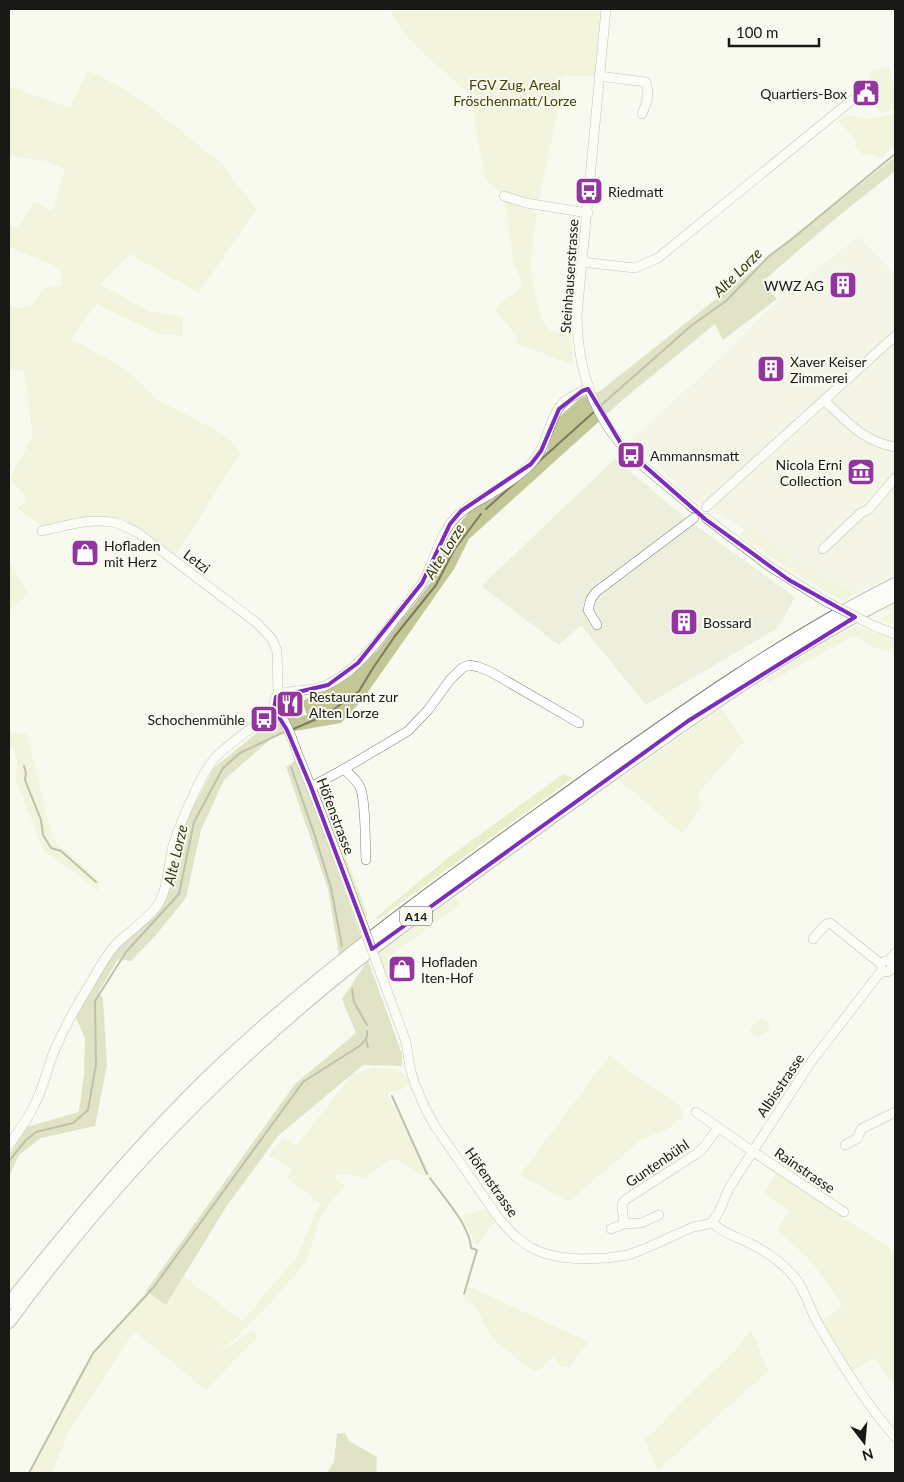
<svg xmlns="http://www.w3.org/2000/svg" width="904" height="1482" viewBox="0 0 904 1482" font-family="Lato,sans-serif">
<rect width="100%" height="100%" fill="#f9faef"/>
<!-- built -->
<g fill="#edefdc">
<polygon points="859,236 895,275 895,575 855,594 813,569 803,566 754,528 745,529 691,498 631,440 726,353 780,298"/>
<polygon points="615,459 683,516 795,597 778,628 646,705 581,625 559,645 481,586"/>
</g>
<!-- green -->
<g fill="#eaeeca">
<path d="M389 9H606L599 76H562V92L538 205 507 197 537 214 530 267 541 318 548 329 558 333 570 332 574 365 515 343 518 337 496 311C499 299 512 299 518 290 520 288 521 285 522 282L514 264 504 196 487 181 484 174 470 94 419 50 403 33Z"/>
<polygon points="889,67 895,90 895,109 879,113 868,73"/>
<polygon points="88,70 127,91 147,104 220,162 256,209 199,293 130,254 100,284 148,311 183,317 183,336 159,334 96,304 72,339 124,368 160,401 225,435 241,453 174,557 121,520 41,525 17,509 27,499 10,478 33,436 24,370 9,370 9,306 21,308 33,304 45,288 61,286 62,269 9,247 9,225 19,227 34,201 52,211 65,169 46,161 9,156 9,86 70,108"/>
<path d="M895 113V146L880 158 871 154 863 155 853 144 857 142 838 120C856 110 854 120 868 119 877 118 887 115 895 113Z"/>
<polygon points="754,528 803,566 813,569 855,594 843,601 801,577 739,535 745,529"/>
<polygon points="9,561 29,594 9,611"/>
<polygon points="895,604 895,625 881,619 893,612 883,609"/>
<polygon points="857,626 895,641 895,652 875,648 853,636 769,683 768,678 825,641"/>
<polygon points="721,708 744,742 698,792 701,808 682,833 619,780"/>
<polygon points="9,732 27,734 53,839 100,881 98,891 59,861 44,852 16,780 17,758 9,745"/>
<polygon points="563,774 573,778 377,920 376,917 449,857"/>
<polygon points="322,796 368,915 365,918 318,797"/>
<polygon points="456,897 460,904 394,953 391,963 392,983 388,983 378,955 385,948"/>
<polygon points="761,1017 767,1022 770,1030 757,1037 749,1030"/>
<polygon points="609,1056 679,1105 684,1116 670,1128 639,1141 569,1202 520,1175"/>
<path d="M375 1067C391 1069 402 1067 411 1083L401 1090 391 1091 388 1095 432 1176C410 1179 406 1152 386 1162 378 1167 371 1174 364 1179L348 1174 333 1176 345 1185 328 1206 319 1221 307 1261 263 1312 217 1355 252 1330 258 1336 206 1390 134 1331 70 1429 52 1473H30L80 1372 114 1329 146 1291 166 1305 184 1276 242 1321 296 1258 320 1204 287 1177 292 1170 286 1164 268 1156 284 1137 296 1146 353 1074Z"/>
<polygon points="776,1173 895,1252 895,1388 875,1358 849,1373 820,1323 842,1306 812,1262 777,1230 789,1212 764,1192"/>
<polygon points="486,1209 495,1222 477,1246 462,1216"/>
<polygon points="468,1286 589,1342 569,1367 559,1366 553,1356 543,1368 534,1371 492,1339 476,1307 464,1298"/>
<polygon points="751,1329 768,1371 658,1470 642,1435 647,1437 654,1432 685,1398 732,1354"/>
</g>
<!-- forest -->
<g fill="#c3c796">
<polygon points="895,157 895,171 836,218 762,282 777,299 723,340 715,324 626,397 469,539 454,569 363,699 341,723 289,732 273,737 224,780 201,830 186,898 155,936 131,961 118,959 99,991 103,999 107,1065 95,1126 41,1138 19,1155 9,1177 9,1155 27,1127 79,1112 84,1073 85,1039 76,1018 104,964 140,923 162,905 181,830 214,768 272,720 307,715 302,701 350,677 378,650 432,581 450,535 470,511 506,488 547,451 556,420 579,399 600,391"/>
<polygon points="297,759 362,939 339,955 328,889 286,767"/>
<polygon points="368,960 402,1054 402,1066 363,1065 278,1136 226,1207 166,1305 146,1291 295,1084 356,1033 342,999"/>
<polygon points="345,1433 349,1441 377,1457 376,1473 327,1473 334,1462 337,1434"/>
</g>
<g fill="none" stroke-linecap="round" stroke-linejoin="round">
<!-- stream -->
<g stroke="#797d59" stroke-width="2">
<polyline points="599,407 692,325 726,301 768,257 793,238 895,154"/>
<polyline points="536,464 596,410"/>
<polyline points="486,509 516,482"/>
<polyline points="291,730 326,715 359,691 373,668 395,636 436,585 454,550 481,514"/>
<polyline points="24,766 26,773 25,780 41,820 43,835 51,848 61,851 96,882"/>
<polyline points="291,767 315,836 331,888 342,946"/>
<polyline points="352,989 354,1002 367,1025"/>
<polyline points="366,1040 368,1047"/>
<polyline points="392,1096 427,1174"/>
<polyline points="9,1161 26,1140 36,1132 73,1123 88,1110 96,1064 95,1001 126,952 179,894 194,822 223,768 240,753 286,731"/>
<path d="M430 1178C442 1195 471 1227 471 1248L477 1250 464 1294"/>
<polyline points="29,1473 93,1353 153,1288 303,1082 361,1045 367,1037 367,1031"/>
</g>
<defs>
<g id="minor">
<path d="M606 9 577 315C577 367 593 418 631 455 651 474 673 490 693 508"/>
<path d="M599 76 646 82C650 96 647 101 642 114"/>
<polyline points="504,196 526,203 588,213"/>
<polyline points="582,262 635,268 658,258 852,100"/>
<path d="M824 400C847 422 863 441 895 447"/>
<polyline points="706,507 895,336"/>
<polyline points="706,518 769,566 825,601"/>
<path d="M42 531C66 526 91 517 116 523 124 525 131 530 138 533L258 624 272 639 277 651 278 691 279 694"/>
<polyline points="823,549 861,513 869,509 895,478"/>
<polyline points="597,625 588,610 591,599 596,592 694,518"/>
<polyline points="874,626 895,634"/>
<path d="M274 709C288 721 293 743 300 760 323 815 343 872 364 928"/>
<path d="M344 769C350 775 356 779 360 787 366 801 365 843 366 860"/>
<polyline points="311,787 344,769 408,731 428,710 450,680 462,668 469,665 479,667 491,672 579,723"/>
<polyline points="813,939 825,925 830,923 881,964"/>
<polyline points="376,961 406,1042 410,1068 415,1084 425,1108 435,1126 500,1220 516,1237 530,1247 543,1253 559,1257 581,1259 607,1258 628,1255 644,1249 693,1227 708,1224 712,1222 719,1212 729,1188 811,1062 882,970"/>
<polyline points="889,961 892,965 891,970 887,972 883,971 881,968 881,963 885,961 889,961 895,953"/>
<polyline points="696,1112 752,1151 844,1212"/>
<path d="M9 1145C18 1132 28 1119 35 1104 43 1088 47 1070 53 1054 63 1030 76 1006 90 984 98 970 106 955 117 943 129 932 154 914 160 901 169 884 168 864 173 846 180 824 200 775 215 758 232 740 253 728 271 713 276 708 273 701 277 695 293 688 313 693 329 684 359 669 379 639 400 613 407 603 416 593 423 582 434 564 437 542 450 524 461 509 476 502 492 493 505 485 520 475 531 464 549 445 548 416 565 401 572 396 580 392 588 389"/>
<polyline points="845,1145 858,1138 861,1129 895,1112"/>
<polyline points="659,1215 641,1223 624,1224 622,1205 625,1200 696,1154 704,1147 718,1128"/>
<path d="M712 1222C722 1233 737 1237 751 1244 767 1252 785 1265 796 1279 807 1294 810 1311 820 1327 842 1365 866 1404 895 1437"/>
<polyline points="611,1229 624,1224"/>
</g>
<g id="highway">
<path d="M9 1303C74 1222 140 1142 215 1070 326 965 450 878 574 789 678 715 781 641 895 584"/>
<path d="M9 1322C94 1206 191 1101 300 1008 382 937 472 876 559 812 668 735 776 655 895 595"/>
</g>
</defs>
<!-- minor casing -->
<use href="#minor" stroke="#828379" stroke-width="10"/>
<!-- highway casing -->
<use href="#highway" stroke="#828379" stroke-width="14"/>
<!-- minor -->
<use href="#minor" stroke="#fff" stroke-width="9"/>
<!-- highway -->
<use href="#highway" stroke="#fff" stroke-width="12"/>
<defs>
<g id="minor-bridge">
<polyline points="825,601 874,626"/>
<polyline points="364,928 376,961"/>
</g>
</defs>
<!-- minor-bridge casing -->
<use href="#minor-bridge" stroke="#828379" stroke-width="10" stroke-linecap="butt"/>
<!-- minor-bridge -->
<use href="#minor-bridge" stroke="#fff" stroke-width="9"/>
</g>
<!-- marked area -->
<path d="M0 0H904V1482H0ZM588 389 623 447 705 519 789 580 855 617 688 721 372 949 311 787 287 730 274 709 276 697 328 685 358 663 422 583 450 524 461 511 531 464 541 451 559 409 582 391Z" fill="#f9faef" fill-opacity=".55" fill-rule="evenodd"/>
<path fill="none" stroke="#7b2cbf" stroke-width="4" stroke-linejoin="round" d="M588 389 623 447 705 519 789 580 855 617 688 721 372 949 311 787 287 730 274 709 276 697 328 685 358 663 422 583 450 524 461 511 531 464 541 451 559 409 582 391Z"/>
<!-- icons -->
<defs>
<symbol id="civic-square" viewBox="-11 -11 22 22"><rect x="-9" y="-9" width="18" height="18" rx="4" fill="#92359f" stroke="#f9faef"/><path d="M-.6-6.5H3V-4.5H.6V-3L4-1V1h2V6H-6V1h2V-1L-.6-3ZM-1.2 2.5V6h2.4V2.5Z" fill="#fff"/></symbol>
<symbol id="bus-square" viewBox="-11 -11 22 22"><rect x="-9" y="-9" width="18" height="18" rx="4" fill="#92359f" stroke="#f9faef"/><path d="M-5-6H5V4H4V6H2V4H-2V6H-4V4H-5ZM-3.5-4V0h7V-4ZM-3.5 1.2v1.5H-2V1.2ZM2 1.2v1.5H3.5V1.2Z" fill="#fff"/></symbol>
<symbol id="building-square" viewBox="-11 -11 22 22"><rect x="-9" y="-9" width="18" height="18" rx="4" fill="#92359f" stroke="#f9faef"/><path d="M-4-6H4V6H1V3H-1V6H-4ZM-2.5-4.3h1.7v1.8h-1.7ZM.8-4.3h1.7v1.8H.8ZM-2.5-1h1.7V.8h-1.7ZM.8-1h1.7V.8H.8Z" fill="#fff"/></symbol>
<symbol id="museum-square" viewBox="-11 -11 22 22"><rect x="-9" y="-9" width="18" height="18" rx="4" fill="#92359f" stroke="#f9faef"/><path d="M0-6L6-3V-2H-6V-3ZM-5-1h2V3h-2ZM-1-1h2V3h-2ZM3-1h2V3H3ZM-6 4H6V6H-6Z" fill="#fff"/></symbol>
<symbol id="shop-square" viewBox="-11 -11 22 22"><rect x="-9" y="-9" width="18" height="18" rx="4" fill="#92359f" stroke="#f9faef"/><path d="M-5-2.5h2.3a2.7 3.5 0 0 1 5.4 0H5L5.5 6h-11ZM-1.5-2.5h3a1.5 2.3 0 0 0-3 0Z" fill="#fff"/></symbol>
<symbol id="restaurant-square" viewBox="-11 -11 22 22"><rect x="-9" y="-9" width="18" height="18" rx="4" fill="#92359f" stroke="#f9faef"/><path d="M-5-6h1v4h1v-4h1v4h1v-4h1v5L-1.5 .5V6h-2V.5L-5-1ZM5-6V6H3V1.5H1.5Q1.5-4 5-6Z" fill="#fff"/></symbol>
</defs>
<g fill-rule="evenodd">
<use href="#civic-square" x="850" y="77" width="32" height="32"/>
<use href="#bus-square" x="573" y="175" width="32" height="32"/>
<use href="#building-square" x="827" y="269" width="32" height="32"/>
<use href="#building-square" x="755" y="353" width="32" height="32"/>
<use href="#bus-square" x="615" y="439" width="32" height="32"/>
<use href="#museum-square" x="845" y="456" width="32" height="32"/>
<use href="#shop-square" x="69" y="537" width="32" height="32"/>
<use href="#building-square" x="668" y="606" width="32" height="32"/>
<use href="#restaurant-square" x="274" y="688" width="32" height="32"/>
<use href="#bus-square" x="248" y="703" width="32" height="32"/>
<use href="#shop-square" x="386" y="953" width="32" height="32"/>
</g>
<g text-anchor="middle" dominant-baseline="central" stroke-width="4" stroke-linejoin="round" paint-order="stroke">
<!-- shield labels -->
<rect fill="#f9faef" stroke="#5c5c56" stroke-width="1" x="400" y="906.5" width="32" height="19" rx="4"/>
<g font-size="12" font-weight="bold" fill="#181814">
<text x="416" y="916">A14</text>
</g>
<!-- park labels -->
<g font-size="14" fill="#414307" stroke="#f9faef">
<text x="515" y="84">FGV Zug, Areal<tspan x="515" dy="16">Fröschenmatt/Lorze</tspan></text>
</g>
<!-- poi labels -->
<g font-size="14" fill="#181814" stroke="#f9faef" text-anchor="start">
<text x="847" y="93" text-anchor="end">Quartiers-Box</text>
<text x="608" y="191">Riedmatt</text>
<text x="824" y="285" text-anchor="end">WWZ AG</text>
<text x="790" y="361">Xaver Keiser<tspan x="790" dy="16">Zimmerei</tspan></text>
<text x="650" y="455">Ammannsmatt</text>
<text x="842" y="464" text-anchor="end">Nicola Erni<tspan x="842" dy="16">Collection</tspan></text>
<text x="104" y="545">Hofladen<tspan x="104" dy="16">mit Herz</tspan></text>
<text x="703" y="622">Bossard</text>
<text x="309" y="696">Restaurant zur<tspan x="309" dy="16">Alten Lorze</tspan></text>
<text x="245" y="719" text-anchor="end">Schochenmühle</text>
<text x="421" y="961">Hofladen<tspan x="421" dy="16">Iten-Hof</tspan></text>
</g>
<!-- street labels -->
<g font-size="14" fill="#181814" stroke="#f9faef">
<text transform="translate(569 276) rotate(-86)">Steinhauserstrasse</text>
<text transform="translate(197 561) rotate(37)">Letzi</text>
<text transform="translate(336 816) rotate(69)">Höfenstrasse</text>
<text transform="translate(780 1085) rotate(-56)">Albisstrasse</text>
<text transform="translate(657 1163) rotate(-34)">Guntenbühl</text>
<text transform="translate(805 1170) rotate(34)">Rainstrasse</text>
<text transform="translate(492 1182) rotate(55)">Höfenstrasse</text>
</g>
<!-- water labels -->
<g font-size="15" font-style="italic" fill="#363811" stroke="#f9faef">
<text transform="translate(737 272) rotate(-45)">Alte Lorze</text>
<text transform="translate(444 551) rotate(-58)">Alte Lorze</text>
<text transform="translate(175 855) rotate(-77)">Alte Lorze</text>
</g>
</g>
<!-- border -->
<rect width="904" height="1482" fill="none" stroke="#181814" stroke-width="20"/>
<!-- north arrow -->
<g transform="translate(864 1442) rotate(164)" stroke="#f9faef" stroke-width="4" paint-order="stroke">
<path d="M0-4L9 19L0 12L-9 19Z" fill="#181814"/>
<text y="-8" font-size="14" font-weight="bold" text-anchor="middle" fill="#181814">N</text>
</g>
<!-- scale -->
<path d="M729 38v8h90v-8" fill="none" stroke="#181814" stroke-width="2.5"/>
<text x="736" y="38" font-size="15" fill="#181814" stroke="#f9faef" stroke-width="4" paint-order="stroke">100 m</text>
</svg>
